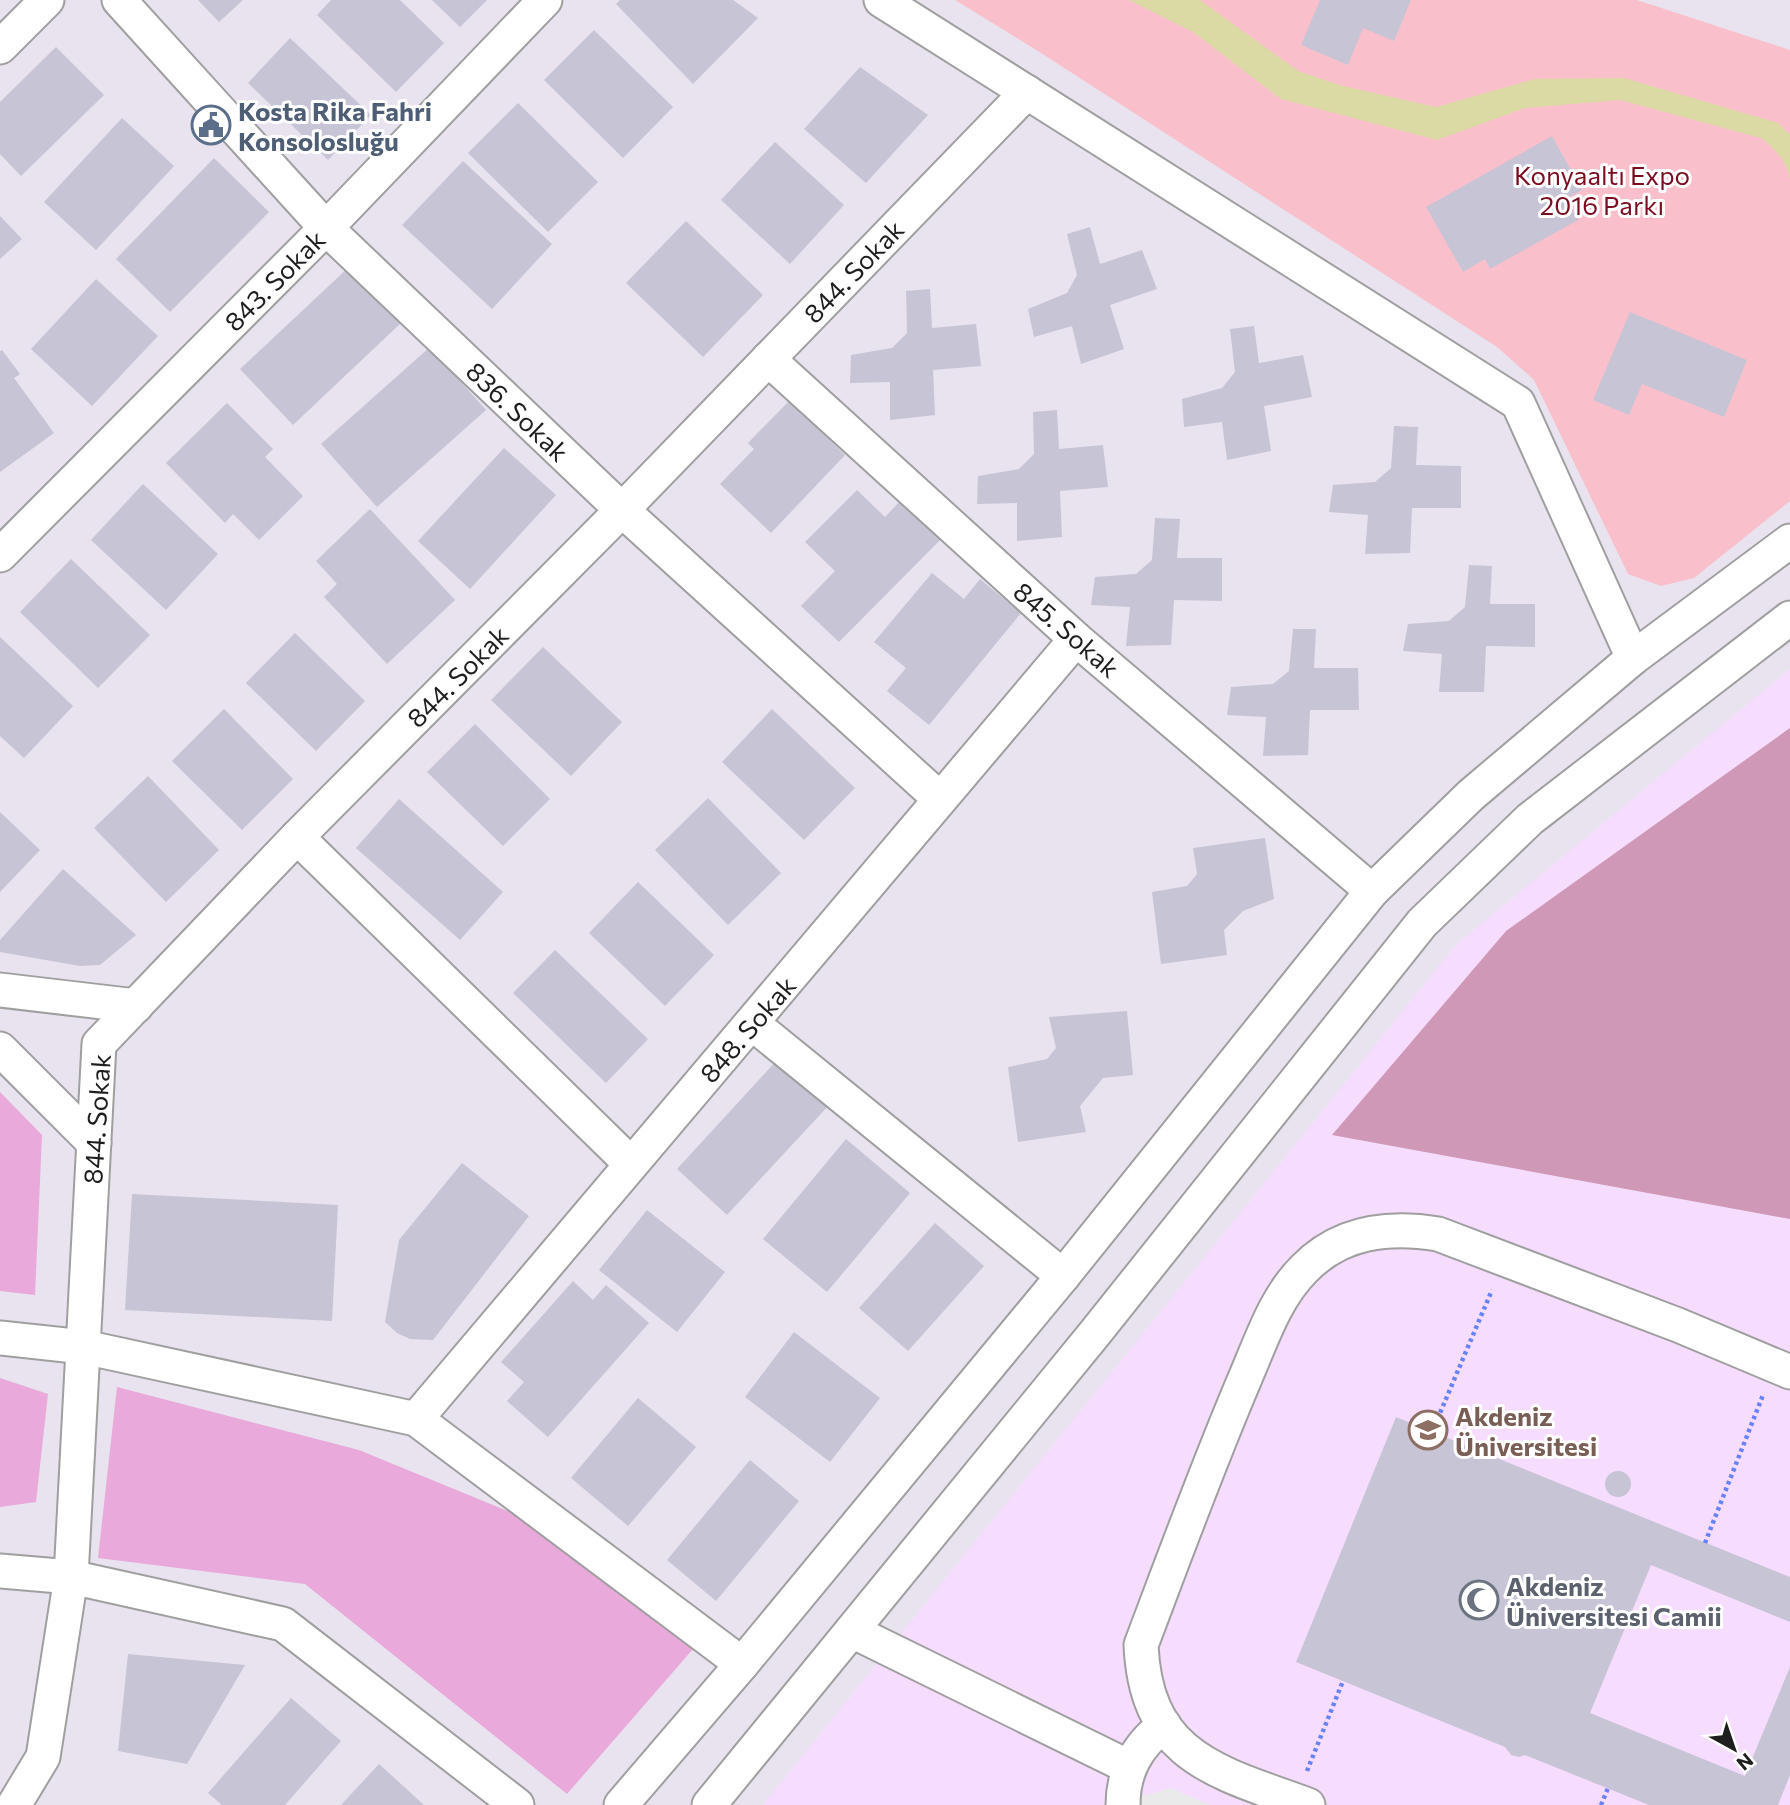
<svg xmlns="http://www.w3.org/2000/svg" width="1790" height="1805" viewBox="0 0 1790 1805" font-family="Commissioner,sans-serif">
<rect width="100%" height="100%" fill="#e8e3ef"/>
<!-- education -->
<polygon fill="#f6dcff" points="1790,669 1790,1805 763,1805 1457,944"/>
<!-- grass -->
<g fill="#e9a9da">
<polygon points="0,1092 42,1135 35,1295 0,1291"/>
<polygon points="0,1378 48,1394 36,1502 0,1507"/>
<polygon points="117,1387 359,1450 515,1514 693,1649 567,1794 305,1584 98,1558"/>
</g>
<!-- forest -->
<polygon fill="#ce98b6" points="1790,728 1790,1219 1332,1135 1506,931"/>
<!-- park -->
<polygon fill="#f9c0cb" points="955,0 1637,0 1790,50 1790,501 1694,578 1661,586 1628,574 1534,380 1497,347 1041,53"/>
<!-- parking -->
<polygon fill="#eaeaea" points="1171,1788 1211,1805 1112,1805"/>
<!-- water -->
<path fill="#dcdaa4" d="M1129 0H1200L1298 71 1343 86 1436 107 1535 79 1624 78 1778 123 1790 135V179C1787 161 1775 149 1761 138L1620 100 1525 108 1437 140 1281 99 1193 32Z"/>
<!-- building -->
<g fill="#c7c4d5">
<polygon points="198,0 243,0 219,22"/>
<polygon points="331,0 400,0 444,43 396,92 317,15"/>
<polygon points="432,0 487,0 460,27"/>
<polygon points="620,0 733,0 758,18 693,84 616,4"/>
<polygon points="1320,0 1411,0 1394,41 1363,28 1348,65 1301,45"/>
<polygon points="594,30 673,107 623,158 544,80"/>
<polygon points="290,38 371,115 328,160 248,83"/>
<polygon points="56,47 104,95 21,176 0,154 0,102"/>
<polygon points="860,67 928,115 866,183 804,129"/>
<polygon points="518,103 598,182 548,232 468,153"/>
<polygon points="122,118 174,166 96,250 44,202"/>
<polygon points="1552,136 1582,190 1567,198 1578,220 1490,269 1485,259 1463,272 1426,207"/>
<polygon points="775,142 844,205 790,264 721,200"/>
<polygon points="214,158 269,212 170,312 116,259"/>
<polygon points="463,161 552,244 492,309 402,225"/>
<polygon points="0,216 22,239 0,259"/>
<polygon points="686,221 763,295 703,357 626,283"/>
<polygon points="1090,227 1100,264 1142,250 1157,289 1110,305 1124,349 1081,364 1072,326 1034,337 1028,309 1067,293 1077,275 1067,234"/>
<polygon points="350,266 402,322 293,425 240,369"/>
<polygon points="96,279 158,336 92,406 31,349"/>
<polygon points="930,289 932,328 976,324 981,366 933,370 935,415 890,420 890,382 850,383 851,355 892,348 907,333 906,291"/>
<polygon points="1630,312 1747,360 1724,417 1642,384 1629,415 1593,400"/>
<polygon points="1254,326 1259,363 1303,355 1312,397 1264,406 1271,451 1227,460 1222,422 1184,427 1182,399 1222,388 1235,372 1230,329"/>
<polygon points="430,347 486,410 377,507 321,444"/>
<polygon points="2,350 20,374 14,378 54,433 0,472 0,351"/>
<polygon points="789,401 845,455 771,533 720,484 754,449 748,443"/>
<polygon points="227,403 273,449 265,457 303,496 259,540 233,514 225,523 166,463"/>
<polygon points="1057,410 1059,449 1103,445 1108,487 1060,491 1062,537 1017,541 1017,503 977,504 978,476 1019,469 1034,454 1033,412"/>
<polygon points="1394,426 1418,427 1416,465 1461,466 1461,508 1412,508 1410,553 1365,554 1368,515 1329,512 1333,485 1375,482 1391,468"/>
<polygon points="504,448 556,495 470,589 418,541"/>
<polygon points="143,484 218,554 166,610 91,540"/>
<polygon points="857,490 885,517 904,497 943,537 839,642 801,606 835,571 805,542"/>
<polygon points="370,509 455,600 387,664 324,597 337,584 316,561"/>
<polygon points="1155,518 1180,519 1177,558 1222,558 1222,601 1174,600 1171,645 1126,646 1130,607 1091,605 1095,577 1136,574 1152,560"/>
<polygon points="71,559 150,635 98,688 20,612"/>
<polygon points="1469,565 1492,566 1490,604 1535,604 1535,647 1486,646 1484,692 1439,692 1442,654 1403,651 1408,624 1449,621 1465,607"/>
<polygon points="932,573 964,599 980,579 1021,613 929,725 887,691 906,668 874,642"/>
<polygon points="1293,629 1316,629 1314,668 1358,668 1359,710 1310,710 1308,755 1263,756 1266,717 1227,715 1231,687 1273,684 1289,671"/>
<polygon points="295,633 365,701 316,751 246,683"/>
<polygon points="0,637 73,706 24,758 0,736"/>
<polygon points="543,647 622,722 571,776 491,700"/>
<polygon points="224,709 293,779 242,830 172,761"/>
<polygon points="772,709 855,788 804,840 722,762"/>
<polygon points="475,724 550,799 503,846 427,772"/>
<polygon points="148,776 219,850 166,902 94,828"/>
<polygon points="708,798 781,873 728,925 655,850"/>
<polygon points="399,799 503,892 460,940 356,848"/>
<polygon points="0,812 40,850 0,892"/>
<polygon points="1265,838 1274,899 1243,911 1224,930 1227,955 1161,964 1152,892 1187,886 1197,874 1193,848"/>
<polygon points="63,869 136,935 100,965 80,966 0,952 0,940"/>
<polygon points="638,882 714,955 665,1006 589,933"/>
<polygon points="555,950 648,1039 606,1083 513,993"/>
<polygon points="1127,1011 1133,1075 1103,1078 1080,1106 1086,1132 1018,1142 1008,1067 1047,1059 1056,1048 1049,1017"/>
<polygon points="778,1059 829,1105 727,1215 677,1169"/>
<polygon points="846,1139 910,1193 827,1292 763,1239"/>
<polygon points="462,1163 529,1216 433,1340 410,1339 397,1333 385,1322 399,1240"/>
<polygon points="132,1194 338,1205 332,1321 125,1310"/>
<polygon points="647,1210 725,1272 677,1332 599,1270"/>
<polygon points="935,1223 984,1266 908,1351 859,1308"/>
<polygon points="573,1281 593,1300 606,1285 649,1323 548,1437 507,1401 524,1382 501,1362"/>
<polygon points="794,1332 880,1398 830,1462 745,1397"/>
<polygon points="638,1398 696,1447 628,1526 571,1478"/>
<polygon points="1396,1417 1790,1577 1790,1622 1651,1565 1590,1713 1745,1776 1790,1667 1790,1775 1778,1805 1649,1805 1525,1755 1519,1757 1511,1755 1505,1747 1296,1662"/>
<polygon points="750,1460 799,1501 716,1601 667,1560"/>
<circle cx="1618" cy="1484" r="13"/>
<polygon points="128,1654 245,1665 187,1764 118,1751"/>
<polygon points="291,1698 341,1741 285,1805 222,1805 208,1793"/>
<polygon points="379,1764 424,1805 341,1805"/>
</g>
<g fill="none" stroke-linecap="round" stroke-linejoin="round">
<defs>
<g id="minor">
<polyline points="119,0 326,228 622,510 940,799"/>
<polyline points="881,0 1518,403 1633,658"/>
<polyline points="0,47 47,0"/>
<polyline points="768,359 1076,639 1372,891"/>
<polyline points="0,555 326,228 545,0"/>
<polyline points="297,837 630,1163"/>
<polyline points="0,990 136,1006"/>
<polyline points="753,1024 1063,1276"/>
<polyline points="0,1049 94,1143"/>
<polyline points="0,1338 84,1347 416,1419 742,1664"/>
<polyline points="416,1419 1076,639"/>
<polyline points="0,1571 71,1577 283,1624 517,1805"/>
<polyline points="852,1631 1129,1767"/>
<polyline points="14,1805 43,1757 71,1577 99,1044 297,837 622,510 1027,92"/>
<polyline points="621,1805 742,1664 1063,1276 1372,891 1471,795 1633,658 1790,541"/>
<polyline points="709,1805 1095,1333 1422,923 1530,819 1790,618"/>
<path d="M1123 1805C1123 1771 1137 1746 1164 1725"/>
<path d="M1308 1805C1218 1772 1146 1758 1141 1645 1175 1555 1208 1465 1246 1376 1262 1339 1275 1298 1304 1269 1341 1231 1389 1226 1438 1234L1678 1325 1790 1372"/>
</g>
</defs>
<!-- minor casing -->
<use href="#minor" stroke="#9f9f9f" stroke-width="37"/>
<!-- path -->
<g stroke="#6a82f9" stroke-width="4.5" stroke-dasharray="3.5 3.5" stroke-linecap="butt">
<polyline points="1432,1432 1492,1290"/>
<polyline points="1705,1543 1763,1395"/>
<polyline points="1307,1771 1343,1681"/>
<polyline points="1601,1805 1608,1788"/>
</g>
<!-- minor -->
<use href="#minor" stroke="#fff" stroke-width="33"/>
</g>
<!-- icons -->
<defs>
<symbol id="civic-ring" viewBox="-11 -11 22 22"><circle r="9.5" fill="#fff" stroke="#5c6f8a" stroke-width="1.5"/><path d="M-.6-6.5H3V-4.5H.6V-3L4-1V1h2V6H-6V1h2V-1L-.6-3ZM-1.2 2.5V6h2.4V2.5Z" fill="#5c6f8a"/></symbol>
<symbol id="university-ring" viewBox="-11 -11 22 22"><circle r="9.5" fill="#fff" stroke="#8d6e63" stroke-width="1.5"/><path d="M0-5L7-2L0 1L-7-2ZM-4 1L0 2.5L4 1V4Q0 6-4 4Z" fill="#8d6e63"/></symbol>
<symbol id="mosque-ring" viewBox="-11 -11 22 22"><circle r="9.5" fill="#fff" stroke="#6b7280" stroke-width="1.5"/><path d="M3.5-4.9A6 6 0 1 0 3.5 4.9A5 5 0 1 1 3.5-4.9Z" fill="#6b7280"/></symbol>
</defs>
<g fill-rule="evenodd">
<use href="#civic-ring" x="189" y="103" width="44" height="44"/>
<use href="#university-ring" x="1406" y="1408" width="44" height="44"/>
<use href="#mosque-ring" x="1457" y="1578" width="44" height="44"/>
</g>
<g text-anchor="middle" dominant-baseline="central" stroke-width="6" stroke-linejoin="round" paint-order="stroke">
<!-- service labels -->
<g font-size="26" font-weight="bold" fill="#4e5e75" stroke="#fff" text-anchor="start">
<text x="238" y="110">Kosta Rika Fahri<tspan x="238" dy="30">Konsolosluğu</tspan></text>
</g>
<!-- park labels -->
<g font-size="26" fill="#7b0c20" stroke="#fff">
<text x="1602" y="174">Konyaaltı Expo<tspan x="1602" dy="30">2016 Parkı</tspan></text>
</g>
<!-- street labels -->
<g font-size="26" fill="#1e1e1e" stroke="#fff">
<text transform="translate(853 271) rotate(-46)">844. Sokak</text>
<text transform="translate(274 280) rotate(-45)">843. Sokak</text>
<text transform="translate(518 411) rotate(44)">836. Sokak</text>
<text transform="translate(1067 629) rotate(41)">845. Sokak</text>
<text transform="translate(457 676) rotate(-45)">844. Sokak</text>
<text transform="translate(747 1029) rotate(-49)">848. Sokak</text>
<text transform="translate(96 1119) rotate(-86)">844. Sokak</text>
</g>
<!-- education labels -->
<g font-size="26" font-weight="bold" fill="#785e54" stroke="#fff" text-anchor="start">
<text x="1455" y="1415">Akdeniz<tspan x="1455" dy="30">Üniversitesi</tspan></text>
</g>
<!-- worship labels -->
<g font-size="26" font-weight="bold" fill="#5b616d" stroke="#fff" text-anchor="start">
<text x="1506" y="1585">Akdeniz<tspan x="1506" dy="30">Üniversitesi Camii</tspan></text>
</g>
</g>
<!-- north arrow -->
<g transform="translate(1734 1749) rotate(140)" stroke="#ffffff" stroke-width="5" paint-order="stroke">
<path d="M0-5L12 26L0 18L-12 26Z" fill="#1e1e1e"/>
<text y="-10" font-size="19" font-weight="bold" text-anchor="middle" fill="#1e1e1e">N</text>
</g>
</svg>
